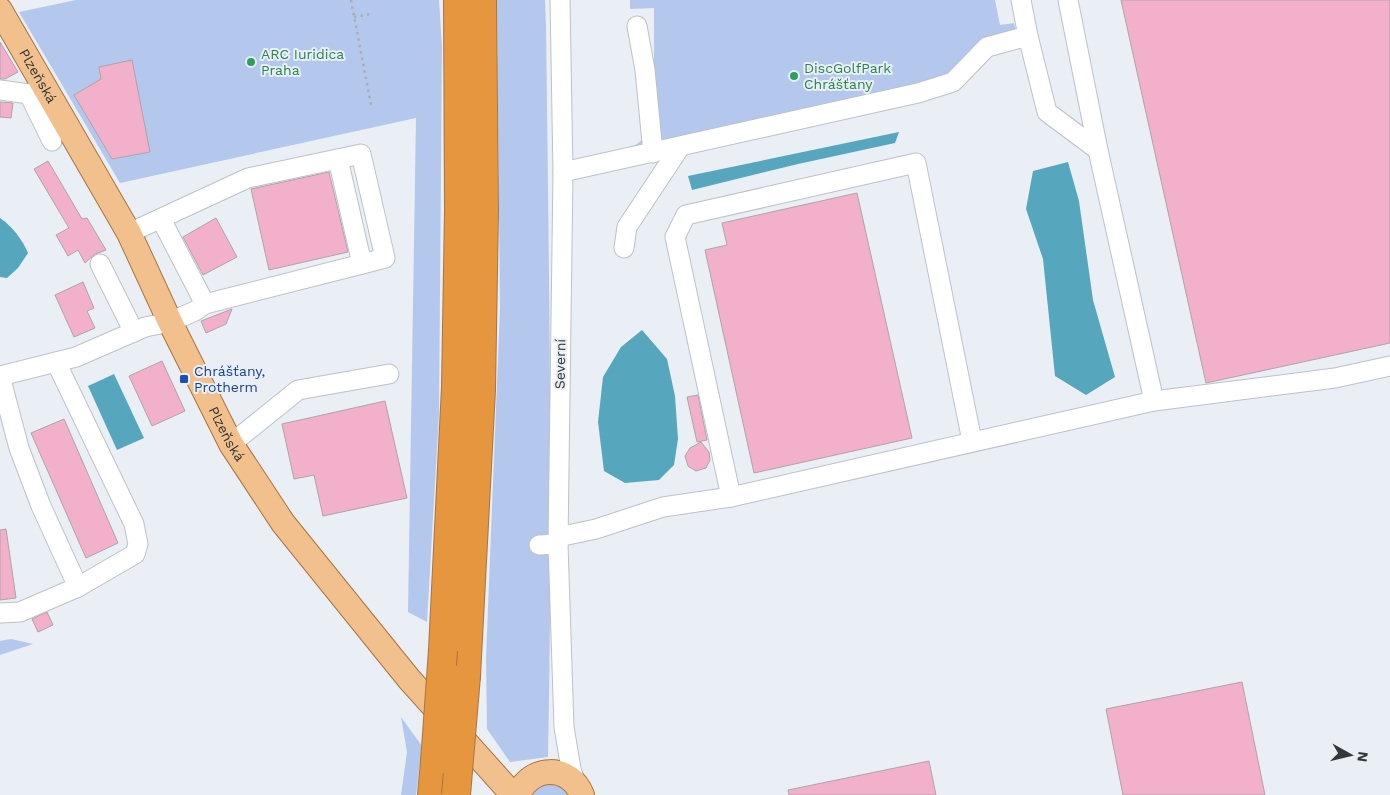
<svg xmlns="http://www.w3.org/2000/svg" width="1390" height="795" viewBox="0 0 1390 795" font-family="'Work Sans',sans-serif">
<rect width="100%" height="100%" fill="#eaeef5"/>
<!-- green -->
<g fill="#b4c8ed">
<polygon points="76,0 439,0 442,47 439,414 427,622 408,612 416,118 120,183 19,12"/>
<path d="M497 0H545L546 26C549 269 553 514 548 757L510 762 487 729 486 658 500 308Z"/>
<polygon points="630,0 995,0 1000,25 1014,23 1016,31 944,78 635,149 633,147 642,140 641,70 654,70 654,8 630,9"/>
<polygon points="11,639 33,644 0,655 0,641"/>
<polygon points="401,717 422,746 416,795 401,795 407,752"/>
<polygon points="557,781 572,795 527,795 531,788"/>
</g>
<!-- water -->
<g fill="#56a7bd">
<polygon points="899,132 895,143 798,164 692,190 688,176"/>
<polygon points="1068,162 1079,201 1093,300 1115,377 1086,395 1055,376 1043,259 1026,209 1033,171"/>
<path d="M0 218C12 226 22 239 28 253L18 268 7 278 0 277Z"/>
<polygon points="642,330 667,359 675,396 678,439 674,465 659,480 625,483 604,471 598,422 603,377 621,347"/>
<polygon points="114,374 144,438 117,450 88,386"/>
</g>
<!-- building -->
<g fill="#f3b0cb" stroke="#ada4a8">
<polygon points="1121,0 1390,0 1390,343 1206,383"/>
<polygon points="0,42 18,72 5,79 0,79"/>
<polygon points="132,60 150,152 112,159 74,95 101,79 99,67"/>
<polygon points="0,102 13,103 11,118 0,117"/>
<polygon points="48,161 82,219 87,218 106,250 95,254 85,263 78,250 68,256 56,235 69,228 34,169"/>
<polygon points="329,172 348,252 269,270 251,189"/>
<polygon points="857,193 912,438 754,473 705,250 727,245 722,223"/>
<polygon points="216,218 237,257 203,275 183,237"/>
<polygon points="83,282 94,308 87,311 95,328 74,337 55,295"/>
<polygon points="232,309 226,324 206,333 201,321"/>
<polygon points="162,361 185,411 152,426 129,376"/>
<polygon points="698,395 707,440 697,442 687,397"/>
<polygon points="385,401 407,498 323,516 314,475 294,479 282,424"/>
<polygon points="64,419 118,543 86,558 31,433"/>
<polygon points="701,442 709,452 710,460 706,468 696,471 688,466 685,456 690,448"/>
<polygon points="6,529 16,598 0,600 0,530"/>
<polygon points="47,612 53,625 38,632 32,619"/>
<polygon points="1242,682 1265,795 1123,795 1106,709"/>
<polygon points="929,761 936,795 789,795 788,790"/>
</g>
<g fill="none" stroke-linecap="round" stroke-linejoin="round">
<defs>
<g id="minor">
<polyline points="560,0 563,172 558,544 564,727 571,769 576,784"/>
<polyline points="1021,0 1028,36 1047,112 1098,150"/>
<polyline points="1068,0 1098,150 1154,401"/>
<polyline points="637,26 645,70 653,153"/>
<polyline points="0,90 29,94 40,88"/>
<polyline points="29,94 52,141"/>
<polyline points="563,172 918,93 953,82 987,47 1028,36"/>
<polyline points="161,219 205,304"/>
<polyline points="129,233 248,178 361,154 385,258 362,264"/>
<polyline points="624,248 627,227 680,147"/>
<polyline points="100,264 134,332"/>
<polyline points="0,376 76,357 145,327 170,322 195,311 205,304 362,264 338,159"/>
<polyline points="0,376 19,448 41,506 78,587"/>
<polyline points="231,444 298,390 389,374"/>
<polyline points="731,497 675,237 686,215 916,163 972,441"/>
<polyline points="558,537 596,529 663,507 731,497 1154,401 1335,378 1390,366"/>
<polyline points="539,545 558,544"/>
<polyline points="0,613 20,612 78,587 135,554 138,544 134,524 56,362"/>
</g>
<g id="major">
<path id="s1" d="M0 10 129 233 170 322 231 444 283 523 409 679 513 795"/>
<path d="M518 795C530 765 570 764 582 795"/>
</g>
<g id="highway">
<polyline points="443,650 456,387 459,210 458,0"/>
<polyline points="466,676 481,390 484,211 482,0"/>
<polyline points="432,795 435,762"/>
</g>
</defs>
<!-- minor casing -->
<use href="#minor" stroke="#bdc1c8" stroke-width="21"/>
<!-- major casing -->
<use href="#major" stroke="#a9753e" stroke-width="26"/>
<!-- highway casing -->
<use href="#highway" stroke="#a9753e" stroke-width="30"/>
<!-- path -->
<g stroke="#aaaeb3" stroke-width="2.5" stroke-dasharray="2.5 4" stroke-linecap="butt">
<polyline points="351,0 371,105"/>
<polyline points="354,17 371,14"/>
</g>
<!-- minor -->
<use href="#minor" stroke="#fff" stroke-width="19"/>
<!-- major -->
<use href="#major" stroke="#f1c08c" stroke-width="24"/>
<!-- highway -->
<use href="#highway" stroke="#e79640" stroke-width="28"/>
<defs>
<g id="highway-bridge">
<polyline points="435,762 443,650"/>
<polyline points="456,795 466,676"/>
</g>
</defs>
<!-- highway-bridge casing -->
<use href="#highway-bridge" stroke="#a9753e" stroke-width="30" stroke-linecap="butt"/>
<!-- highway-bridge -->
<use href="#highway-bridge" stroke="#e79640" stroke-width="28"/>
</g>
<!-- markers -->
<g fill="#2e9e5b" stroke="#eaeef5" stroke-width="2">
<circle cx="251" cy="62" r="5"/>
<circle cx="794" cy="76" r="5"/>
</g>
<rect fill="#1a4fb4" stroke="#eaeef5" stroke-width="2" x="179" y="374" width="10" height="10" rx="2.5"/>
<g text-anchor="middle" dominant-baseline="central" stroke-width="4" stroke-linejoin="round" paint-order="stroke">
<!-- leisure labels -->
<g font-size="14" fill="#27864d" stroke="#eaeef5" text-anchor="start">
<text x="261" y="54">ARC Iuridica<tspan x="261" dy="16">Praha</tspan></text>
<text x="804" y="68">DiscGolfPark<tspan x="804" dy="16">Chrášťany</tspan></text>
</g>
<!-- street labels -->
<g font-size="14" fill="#353739" stroke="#eaeef5">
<text stroke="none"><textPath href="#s1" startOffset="76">Plzeňská</textPath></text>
<text transform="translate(560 364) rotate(-89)">Severní</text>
<text stroke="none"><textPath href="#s1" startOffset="481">Plzeňská</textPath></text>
</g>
<!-- transit labels -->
<g font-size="14" fill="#164399" stroke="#eaeef5" text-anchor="start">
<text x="194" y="371">Chrášťany,<tspan x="194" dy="16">Protherm</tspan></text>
</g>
</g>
<!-- north arrow -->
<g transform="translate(1350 755) rotate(98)" stroke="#eaeef5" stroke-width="4" paint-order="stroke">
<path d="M0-4L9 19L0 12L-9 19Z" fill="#353739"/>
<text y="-8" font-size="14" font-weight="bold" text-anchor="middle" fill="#353739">N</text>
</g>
</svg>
